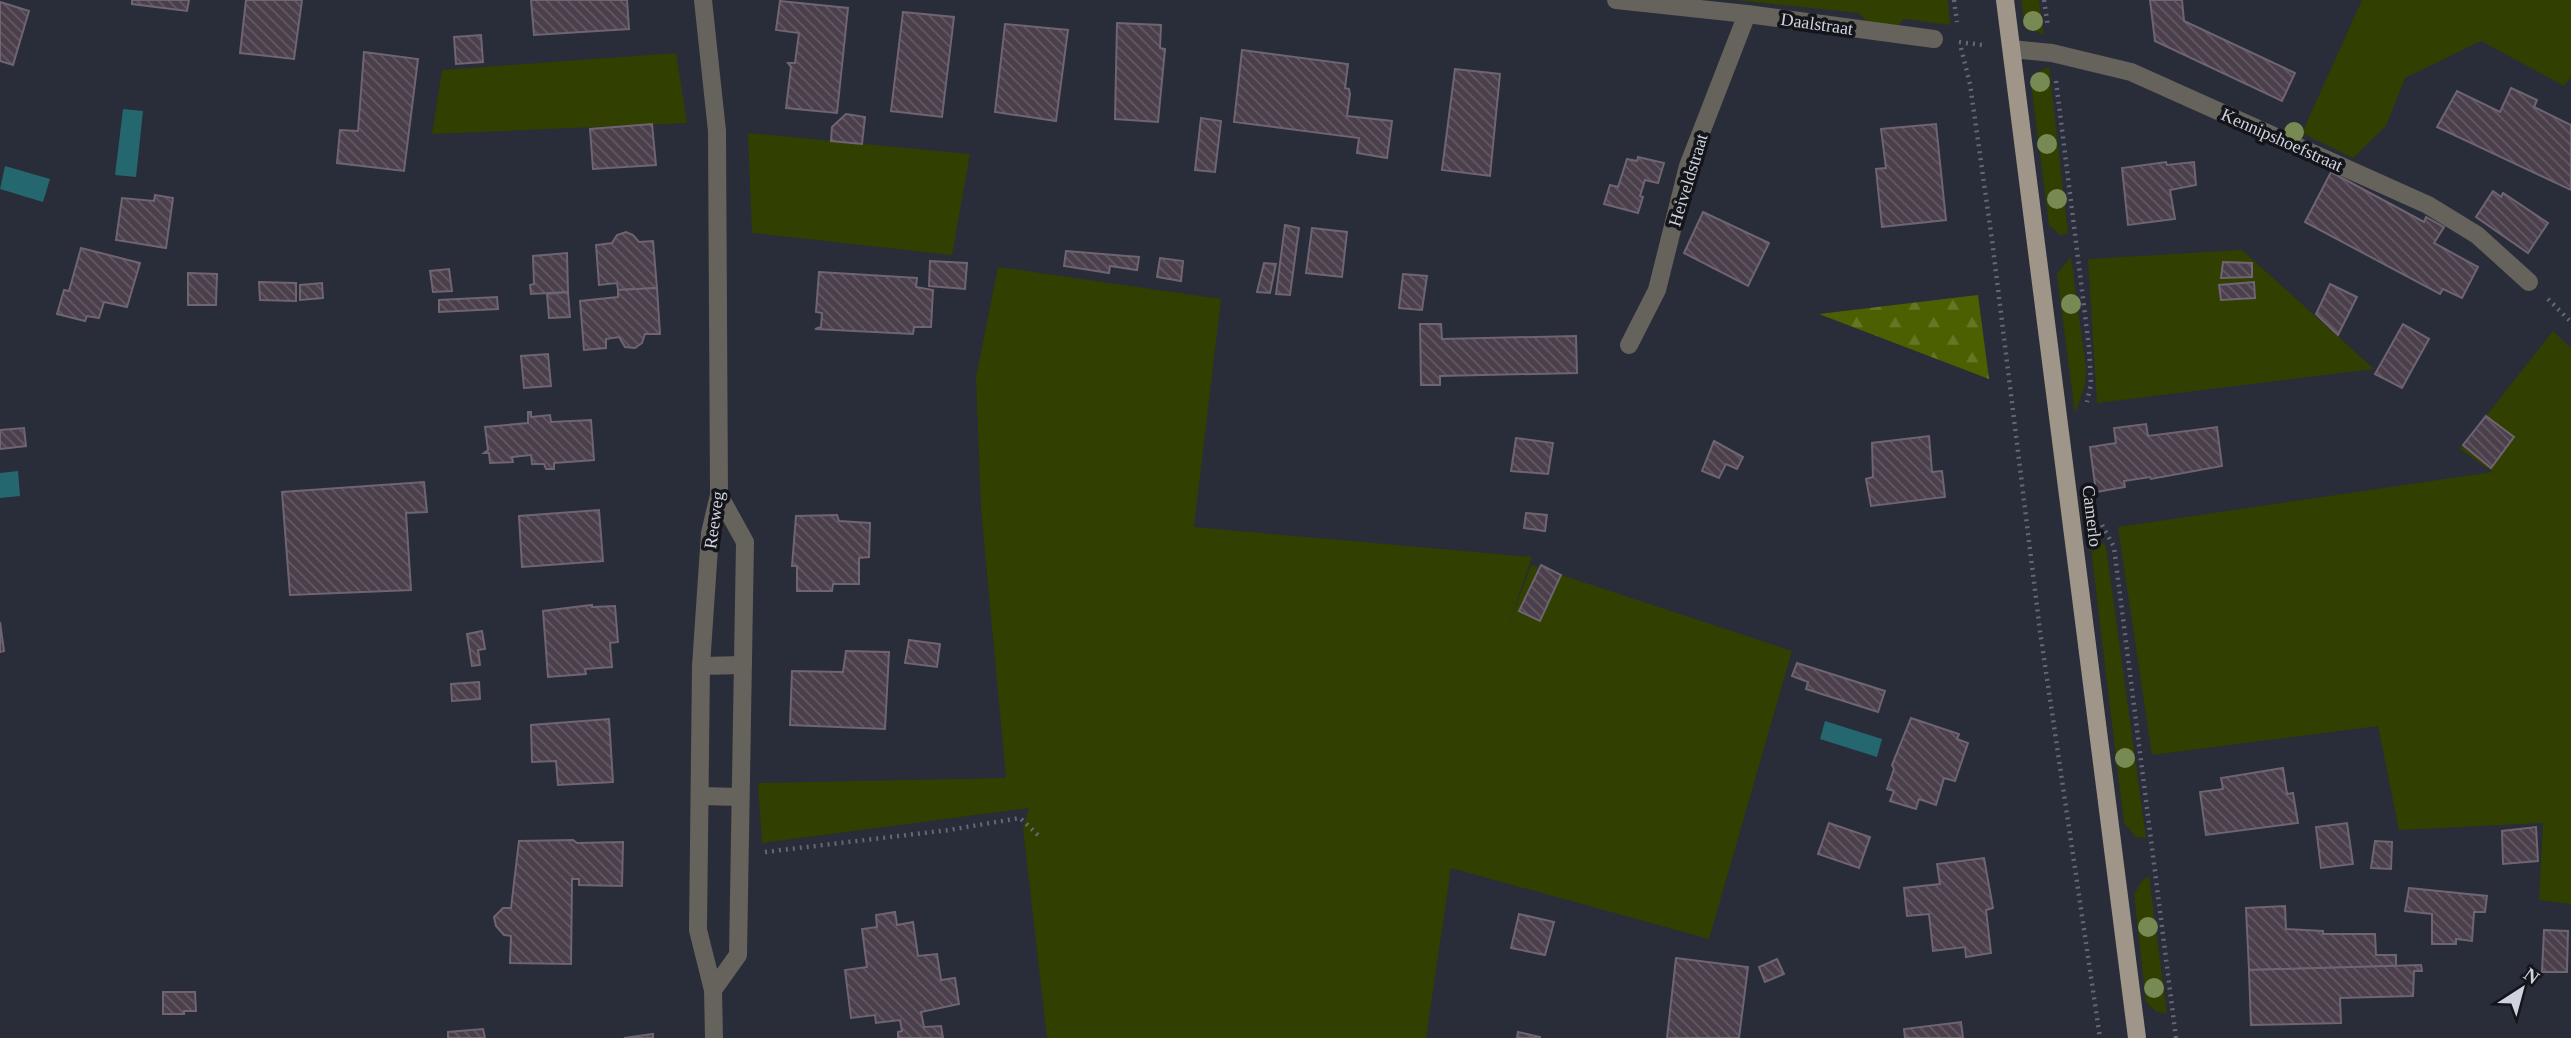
<svg xmlns="http://www.w3.org/2000/svg" width="2571" height="1038" viewBox="0 0 2571 1038" font-family="'Times New Roman',serif">
<defs>
<pattern id="forest-firs" width="22" height="20" patternUnits="userSpaceOnUse" patternTransform="scale(1.75)"><rect width="22" height="20" fill="#4c6001"/><path d="M5 1l3.5 6h-7zM16 11l3.5 6h-7z" fill="#657625"/></pattern>
<pattern id="building-back-hatch" width="6" height="6" patternUnits="userSpaceOnUse" patternTransform="scale(1.75)"><rect width="6" height="6" fill="#4a3f4b"/><path d="M-1 5l2 2M0 0l6 6M5-1l2 2" fill="none" stroke="#635a64"/></pattern>
</defs>
<rect width="100%" height="100%" fill="#292c39"/>
<!-- grass -->
<g fill="#313f00">
<polygon points="1736,0 1948,0 1950,25 1904,19 1897,26 1868,23 1859,13"/>
<polygon points="2021,0 2039,0 2044,36 2025,25"/>
<polygon points="2362,0 2571,0 2571,77 2564,86 2481,41 2405,78 2386,126 2353,158 2302,133"/>
<polygon points="676,53 687,123 432,134 442,70"/>
<polygon points="2049,67 2068,234 2060,235 2049,225 2031,84 2041,70"/>
<polygon points="748,133 970,154 952,255 752,233"/>
<polygon points="2242,250 2374,369 2097,403 2088,259"/>
<polygon points="2071,257 2086,368 2085,385 2075,414 2057,274"/>
<polygon points="998,267 1221,299 1194,527 1532,557 1506,632 1531,565 1792,651 1709,939 1451,868 1426,1038 1047,1038 1023,828 1029,808 762,843 758,783 1006,778 981,508 976,377"/>
<polygon points="2553,331 2571,348 2571,904 2539,900 2543,823 2399,830 2378,726 2152,755 2118,527 2493,472 2460,449"/>
<polygon points="2088,524 2106,547 2146,838 2136,837 2124,823"/>
<polygon points="2149,876 2167,1014 2156,1011 2146,1002 2134,894 2142,881"/>
</g>
<!-- forest -->
<polygon fill="url(#forest-firs)" points="1978,295 1989,379 1819,314"/>
<!-- water -->
<g fill="#25676f">
<polygon points="123,109 143,111 136,177 115,175"/>
<polygon points="5,166 50,179 43,202 0,189"/>
<polygon points="18,471 20,496 0,498 0,473"/>
<polygon points="1825,721 1882,739 1877,757 1820,739"/>
</g>
<!-- building -->
<g fill="url(#building-back-hatch)" stroke="#6f6471" stroke-width="2">
<polygon points="132,0 189,0 187,11 132,4"/>
<polygon points="246,0 302,0 294,59 240,53"/>
<polygon points="531,0 627,0 629,29 534,35"/>
<polygon points="2150,0 2182,0 2184,21 2295,73 2282,101 2155,41"/>
<polygon points="780,1 848,8 837,113 786,108 791,67 788,63 795,63 799,33 776,30"/>
<polygon points="0,2 29,11 13,65 0,61"/>
<polygon points="903,12 954,17 942,117 891,111"/>
<polygon points="1117,23 1161,25 1160,48 1165,49 1158,122 1115,119"/>
<polygon points="1005,24 1068,30 1056,121 995,112"/>
<polygon points="481,35 483,62 456,64 454,37"/>
<polygon points="1242,50 1348,64 1345,88 1349,89 1350,94 1347,116 1392,121 1387,158 1357,153 1359,138 1234,122"/>
<polygon points="364,52 418,59 404,171 337,163 340,130 358,131"/>
<polygon points="1455,69 1500,74 1490,176 1442,170"/>
<polygon points="2511,88 2537,100 2534,107 2571,125 2571,190 2437,127 2457,91 2500,112"/>
<polygon points="846,114 865,117 862,144 831,141 832,127"/>
<polygon points="1201,118 1221,121 1215,172 1195,170"/>
<polygon points="652,124 656,165 593,169 590,129"/>
<polygon points="1936,124 1946,220 1882,227 1876,169 1886,168 1881,129"/>
<polygon points="1638,157 1664,163 1658,183 1645,180 1640,196 1643,197 1638,213 1604,204 1610,185 1618,187 1627,159 1637,161"/>
<polygon points="2166,162 2167,165 2194,162 2196,185 2170,190 2175,219 2128,225 2122,168"/>
<polygon points="2331,172 2424,222 2426,217 2444,227 2434,243 2478,267 2462,298 2443,289 2440,294 2305,222"/>
<polygon points="2493,191 2501,197 2503,193 2548,223 2528,253 2476,217"/>
<polygon points="155,195 173,198 166,248 116,240 122,198 154,201"/>
<polygon points="1703,212 1769,243 1748,286 1684,253"/>
<polygon points="1285,225 1299,228 1290,295 1276,294"/>
<polygon points="1312,228 1347,232 1342,277 1306,273"/>
<polygon points="626,232 633,235 639,242 653,241 657,288 618,290 617,283 599,285 596,245 612,243 617,235"/>
<polygon points="81,248 140,263 127,307 104,302 99,318 87,316 85,321 57,314 64,290 69,291"/>
<polygon points="1066,251 1139,257 1137,270 1110,266 1109,273 1064,266"/>
<polygon points="567,253 568,292 531,294 530,285 534,284 533,256"/>
<polygon points="1160,258 1183,261 1181,281 1157,277"/>
<polygon points="930,261 967,263 965,289 929,286"/>
<polygon points="2223,262 2252,263 2252,277 2221,278"/>
<polygon points="1264,263 1276,264 1270,293 1257,292"/>
<polygon points="449,269 452,291 433,292 430,271"/>
<polygon points="819,272 917,278 916,287 933,290 931,327 914,327 913,334 815,329 821,327 822,313 816,312"/>
<polygon points="188,273 217,274 216,305 188,305"/>
<polygon points="1403,274 1427,276 1422,310 1399,308"/>
<polygon points="259,282 296,283 296,301 260,300"/>
<polygon points="2254,282 2255,298 2221,300 2219,285"/>
<polygon points="322,283 323,298 300,300 300,285"/>
<polygon points="2330,284 2357,297 2338,335 2316,314"/>
<polygon points="657,288 660,334 645,334 642,343 635,348 625,347 619,337 606,339 606,348 584,350 580,301 618,297 618,290"/>
<polygon points="568,292 570,317 549,318 547,294"/>
<polygon points="497,297 498,309 439,312 439,300"/>
<polygon points="1420,324 1441,324 1442,339 1576,336 1577,373 1440,376 1440,385 1421,385"/>
<polygon points="2403,324 2429,339 2402,388 2375,374"/>
<polygon points="548,354 551,386 524,388 521,356"/>
<polygon points="528,412 531,412 531,417 550,415 551,422 591,420 594,460 554,463 554,469 546,469 544,464 532,464 531,455 512,457 513,462 490,463 489,453 484,453 488,450 485,427 528,423"/>
<polygon points="2486,416 2514,437 2491,468 2463,445"/>
<polygon points="2146,424 2148,436 2217,427 2222,466 2151,479 2150,477 2124,481 2125,487 2096,492 2090,447 2116,443 2114,428"/>
<polygon points="24,428 26,446 0,449 0,430"/>
<polygon points="1929,436 1932,472 1942,471 1945,497 1871,506 1866,479 1873,477 1872,443"/>
<polygon points="1516,438 1553,443 1548,474 1511,471"/>
<polygon points="1714,441 1743,457 1737,469 1726,464 1719,478 1702,471"/>
<polygon points="424,482 427,512 406,513 411,590 290,595 282,492"/>
<polygon points="599,510 603,561 522,567 519,516"/>
<polygon points="1526,513 1547,515 1545,531 1524,528"/>
<polygon points="837,515 839,521 870,523 869,557 859,558 859,584 833,584 832,591 797,591 797,566 792,566 796,516"/>
<polygon points="1541,565 1561,575 1540,621 1519,611"/>
<polygon points="592,605 592,607 615,606 618,642 610,643 612,667 585,669 586,674 548,677 543,611"/>
<polygon points="0,622 4,651 0,652"/>
<polygon points="482,631 485,649 478,650 480,665 472,666 467,634"/>
<polygon points="909,640 940,644 937,667 905,663"/>
<polygon points="846,651 889,652 885,729 790,725 792,671 843,672"/>
<polygon points="1797,663 1885,691 1878,712 1806,689 1808,682 1792,676"/>
<polygon points="479,682 480,699 452,701 451,684"/>
<polygon points="1911,718 1959,734 1957,739 1968,743 1955,781 1944,778 1936,805 1919,799 1916,809 1890,801 1894,791 1887,789 1894,769 1892,765"/>
<polygon points="609,719 613,782 558,785 556,761 532,762 531,725"/>
<polygon points="2283,768 2287,794 2293,793 2298,823 2206,835 2200,792 2223,789 2221,778"/>
<polygon points="1829,823 1870,837 1859,868 1818,854"/>
<polygon points="2347,823 2353,864 2321,868 2316,827"/>
<polygon points="2536,827 2538,861 2503,864 2502,831"/>
<polygon points="573,840 577,843 623,842 622,886 579,885 579,879 572,879 571,964 510,963 511,936 504,935 496,926 494,917 503,908 511,908 519,841"/>
<polygon points="2375,841 2392,842 2391,869 2371,868"/>
<polygon points="1984,858 1993,908 1986,910 1991,953 1966,957 1965,947 1933,951 1929,914 1907,916 1904,888 1940,884 1937,864"/>
<polygon points="2409,888 2487,896 2485,912 2474,912 2472,941 2456,939 2456,944 2432,944 2432,914 2405,911"/>
<polygon points="2285,906 2286,929 2323,931 2323,934 2375,934 2376,955 2396,955 2396,966 2249,970 2246,908"/>
<polygon points="895,912 897,925 913,922 918,956 937,954 941,980 955,978 959,1004 921,1012 924,1027 941,1026 943,1038 898,1038 898,1032 902,1031 900,1020 876,1023 875,1015 851,1018 845,970 867,967 862,929 877,927 876,915"/>
<polygon points="1519,914 1554,922 1545,955 1511,948"/>
<polygon points="2544,930 2568,931 2567,972 2542,972"/>
<polygon points="1676,958 1748,967 1739,1038 1667,1038"/>
<polygon points="1777,959 1784,974 1765,982 1759,967"/>
<polygon points="2421,965 2422,971 2414,971 2413,996 2340,998 2341,1023 2251,1025 2249,970"/>
<polygon points="163,992 195,992 196,1011 184,1011 184,1014 163,1014"/>
<polygon points="1961,1022 1963,1038 1905,1038 1904,1029"/>
<polygon points="483,1029 485,1038 448,1038 448,1032"/>
<polygon points="1518,1032 1540,1037 1540,1038 1517,1038"/>
<polygon points="653,1034 653,1038 624,1038"/>
</g>
<g fill="none" stroke-linecap="round" stroke-linejoin="round">
<!-- path -->
<g stroke="#656874" stroke-width="4.5" stroke-dasharray="2 5" stroke-linecap="butt">
<polyline points="1954,0 1957,22"/>
<polyline points="2044,0 2048,27"/>
<polyline points="1959,42 1982,45"/>
<polyline points="1961,48 1970,84 1992,240 2040,631 2100,1038"/>
<polyline points="2056,81 2089,347 2091,384 2087,402"/>
<polyline points="2548,299 2571,322"/>
<polyline points="2102,525 2114,547 2176,1038"/>
<polyline points="765,852 949,830 1020,818 1041,838"/>
</g>
<!-- minor -->
<g stroke="#66625c" stroke-width="18">
<polyline points="703,0 717,131 719,495 710,533 701,666 698,930 713,990 714,1038"/>
<polyline points="1616,0 1747,14 1934,39"/>
<polyline points="2012,49 2052,53 2131,72 2428,205 2477,235 2529,282"/>
<polyline points="1629,345 1657,290 1688,166 1747,14"/>
<polyline points="701,666 743,665"/>
<polyline points="700,796 740,797"/>
<polyline points="713,990 738,955 745,542 719,495"/>
</g>
<!-- major -->
<polyline stroke="#9f9689" stroke-width="18" points="2005,0 2137,1038"/>
</g>
<!-- trees -->
<g fill="#788a53">
<circle cx="2033" cy="21" r="10"/>
<circle cx="2040" cy="82" r="10"/>
<circle cx="2294" cy="132" r="10"/>
<circle cx="2047" cy="144" r="10"/>
<circle cx="2057" cy="199" r="10"/>
<circle cx="2071" cy="304" r="10"/>
<circle cx="2125" cy="758" r="10"/>
<circle cx="2148" cy="927" r="10"/>
<circle cx="2154" cy="988" r="10"/>
</g>
<g text-anchor="middle" dominant-baseline="central" stroke-width="7" stroke-linejoin="round" paint-order="stroke">
<!-- street labels -->
<g font-size="18" fill="#d1d3dc" stroke="#13151b">
<text transform="translate(1817 24) rotate(8)">Daalstraat</text>
<text transform="translate(2282 140) rotate(24)">Kennipshoefstraat</text>
<text transform="translate(1688 180) rotate(-73)">Heiveldstraat</text>
<text transform="translate(2092 516) rotate(83)">Camerlo</text>
<text transform="translate(714 520) rotate(-82)">Reeweg</text>
</g>
</g>
<!-- north arrow -->
<g transform="translate(2522 989) rotate(36)" stroke="#13151b" stroke-width="5" paint-order="stroke">
<path d="M0-5L12 26L0 18L-12 26Z" fill="#d1d3dc"/>
<text y="-10" font-size="19" font-weight="bold" text-anchor="middle" fill="#d1d3dc">N</text>
</g>
</svg>
